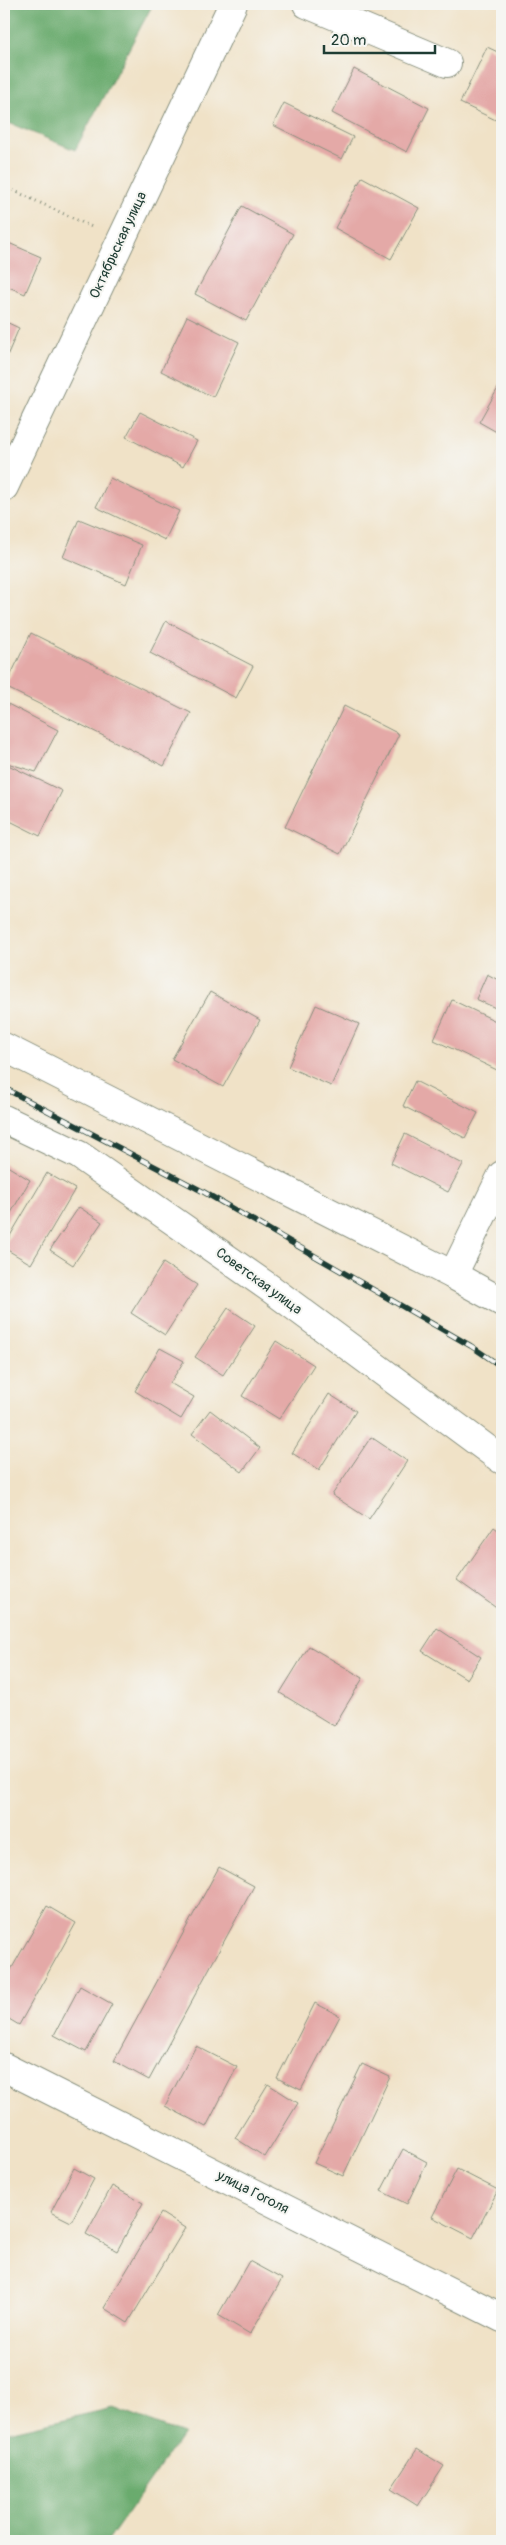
<svg xmlns="http://www.w3.org/2000/svg" width="506" height="2545" viewBox="0 0 506 2545" font-family="Pangolin,sans-serif">
<rect width="100%" height="100%" fill="#f6f6f2"/>
<filter id="ink" filterUnits="userSpaceOnUse"><feTurbulence type="fractalNoise" baseFrequency=".02" numOctaves="2"/><feDisplacementMap in="SourceGraphic" scale="10" xChannelSelector="R" yChannelSelector="G"/><feConvolveMatrix kernelMatrix="1 2 1 2 8 2 1 2 1" color-interpolation-filters="sRGB"/></filter>
<filter id="wash" filterUnits="userSpaceOnUse"><feTurbulence type="fractalNoise" baseFrequency=".0096" numOctaves="4" result="noise"/><feDisplacementMap in="SourceGraphic" scale="20" xChannelSelector="R" yChannelSelector="G"/><feGaussianBlur stdDeviation="1.12" result="paint"/><feColorMatrix in="noise" values="0 0 0 0 0 0 0 0 0 0 0 0 0 0 0 0 0 1.4 0 .05"/><feComposite in="paint" operator="in"/></filter>
<g filter="url(#wash)">
<rect width="100%" height="100%" fill="#f0e2c7"/>
<!-- forest -->
<g fill="#6aab6e" stroke="#447451">
<polygon points="4,4 153,4 75,150 4,121"/>
<polygon points="113,2408 183,2434 108,2541 4,2541 4,2433"/>
</g>
<g id="blocks">
<!-- building -->
<g fill="#e4a9a7">
<polygon points="487,47 502,54 502,123 460,103"/>
<polygon points="354,69 429,108 407,152 332,113"/>
<polygon points="284,103 353,137 342,159 273,125"/>
<polygon points="362,177 419,208 391,259 335,228"/>
<polygon points="242,206 293,234 246,321 195,294"/>
<polygon points="4,241 41,257 25,294 4,285"/>
<polygon points="187,316 239,342 213,397 161,371"/>
<polygon points="4,321 19,328 4,363"/>
<polygon points="502,381 502,435 479,422"/>
<polygon points="140,412 197,441 183,467 126,437"/>
<polygon points="110,478 179,511 165,540 96,507"/>
<polygon points="79,519 142,545 126,584 63,557"/>
<polygon points="166,621 253,666 236,698 150,653"/>
<polygon points="31,633 191,713 164,766 5,687"/>
<polygon points="4,702 58,730 36,772 4,762"/>
<polygon points="344,706 399,734 340,854 285,827"/>
<polygon points="4,763 62,791 40,836 4,818"/>
<polygon points="487,974 502,982 502,1011 476,999"/>
<polygon points="210,992 260,1020 223,1087 172,1059"/>
<polygon points="452,1000 502,1024 502,1059 497,1070 434,1040"/>
<polygon points="316,1005 359,1024 331,1086 288,1067"/>
<polygon points="415,1081 478,1113 465,1138 403,1106"/>
<polygon points="405,1134 463,1164 448,1192 391,1163"/>
<polygon points="4,1164 30,1180 4,1225"/>
<polygon points="47,1173 75,1189 31,1264 4,1248 4,1246"/>
<polygon points="79,1207 102,1222 73,1265 50,1250"/>
<polygon points="163,1263 197,1285 165,1335 131,1313"/>
<polygon points="228,1308 255,1326 223,1375 195,1357"/>
<polygon points="276,1341 314,1365 279,1419 242,1396"/>
<polygon points="160,1348 184,1361 170,1383 194,1397 181,1419 135,1391"/>
<polygon points="329,1394 356,1411 319,1470 292,1453"/>
<polygon points="210,1410 260,1448 242,1472 192,1434"/>
<polygon points="371,1437 407,1461 369,1519 332,1495"/>
<polygon points="494,1527 502,1533 502,1612 457,1580"/>
<polygon points="437,1628 481,1657 467,1679 422,1651"/>
<polygon points="309,1646 363,1678 334,1726 280,1693"/>
<polygon points="219,1867 254,1886 149,2080 114,2061"/>
<polygon points="47,1906 76,1923 19,2025 4,2016 4,1982"/>
<polygon points="80,1986 112,2004 86,2052 54,2035"/>
<polygon points="315,2003 340,2016 301,2090 277,2078"/>
<polygon points="196,2046 237,2067 206,2127 165,2106"/>
<polygon points="362,2064 390,2077 343,2176 314,2163"/>
<polygon points="268,2084 298,2103 265,2157 235,2138"/>
<polygon points="403,2149 427,2162 407,2204 381,2191"/>
<polygon points="74,2168 94,2179 71,2222 51,2212"/>
<polygon points="457,2169 498,2190 473,2238 432,2217"/>
<polygon points="112,2186 143,2203 117,2251 86,2234"/>
<polygon points="161,2213 185,2228 128,2323 104,2308"/>
<polygon points="249,2261 282,2279 250,2334 218,2315"/>
<polygon points="417,2449 444,2466 418,2506 391,2489"/>
</g>
</g>
</g>
<g filter="url(#ink)">
<use href="#blocks" fill-opacity="0" stroke="#88907e" stroke-width="1"/>
<g fill="none" stroke-linecap="round" stroke-linejoin="round">
<defs>
<g id="minor">
<polyline points="307,4 447,63"/>
<polyline points="4,487 233,4"/>
<polyline points="4,1047 453,1275 502,1302"/>
<polyline points="4,1119 79,1155 271,1289 502,1460"/>
<polyline points="453,1275 502,1175"/>
<polyline points="4,2067 502,2318"/>
</g>
</defs>
<!-- minor casing -->
<use href="#minor" stroke="#88907e" stroke-width="30"/>
<!-- path -->
<polyline stroke="#88907e" stroke-width="3" stroke-dasharray="1 4" stroke-linecap="butt" points="4,186 92,227"/>
<!-- minor -->
<use href="#minor" stroke="#fff" stroke-width="28"/>
<defs>
<polyline id="rail" points="4,1088 202,1191 471,1346 502,1367"/>
</defs>
<!-- rail casing -->
<use href="#rail" stroke="#1f3d34" stroke-width="5.5"/>
<!-- rail -->
<use href="#rail" stroke="#f6f6f2" stroke-width="4" stroke-dasharray="11" stroke-linecap="butt"/>
</g>
</g>
<g text-anchor="middle" dominant-baseline="central" stroke-width="4" stroke-linejoin="round" paint-order="stroke">
<!-- street labels -->
<g font-size="14" fill="#1f3d34" stroke="#f6f6f2">
<text transform="translate(118 245) rotate(-65)">Октябрьская улица</text>
<text transform="translate(259 1281) rotate(36)">Советская улица</text>
<text transform="translate(253 2192) rotate(27)">улица Гоголя</text>
</g>
</g>
<!-- margin -->
<rect width="506" height="2545" fill="none" stroke="#f6f6f2" stroke-width="20"/>
<!-- scale -->
<path d="M324 45v8h111v-8" fill="none" stroke="#1f3d34" stroke-width="2.5"/>
<text x="331" y="45" font-size="15" fill="#1f3d34" stroke="#f6f6f2" stroke-width="4" paint-order="stroke">20 m</text>
</svg>
